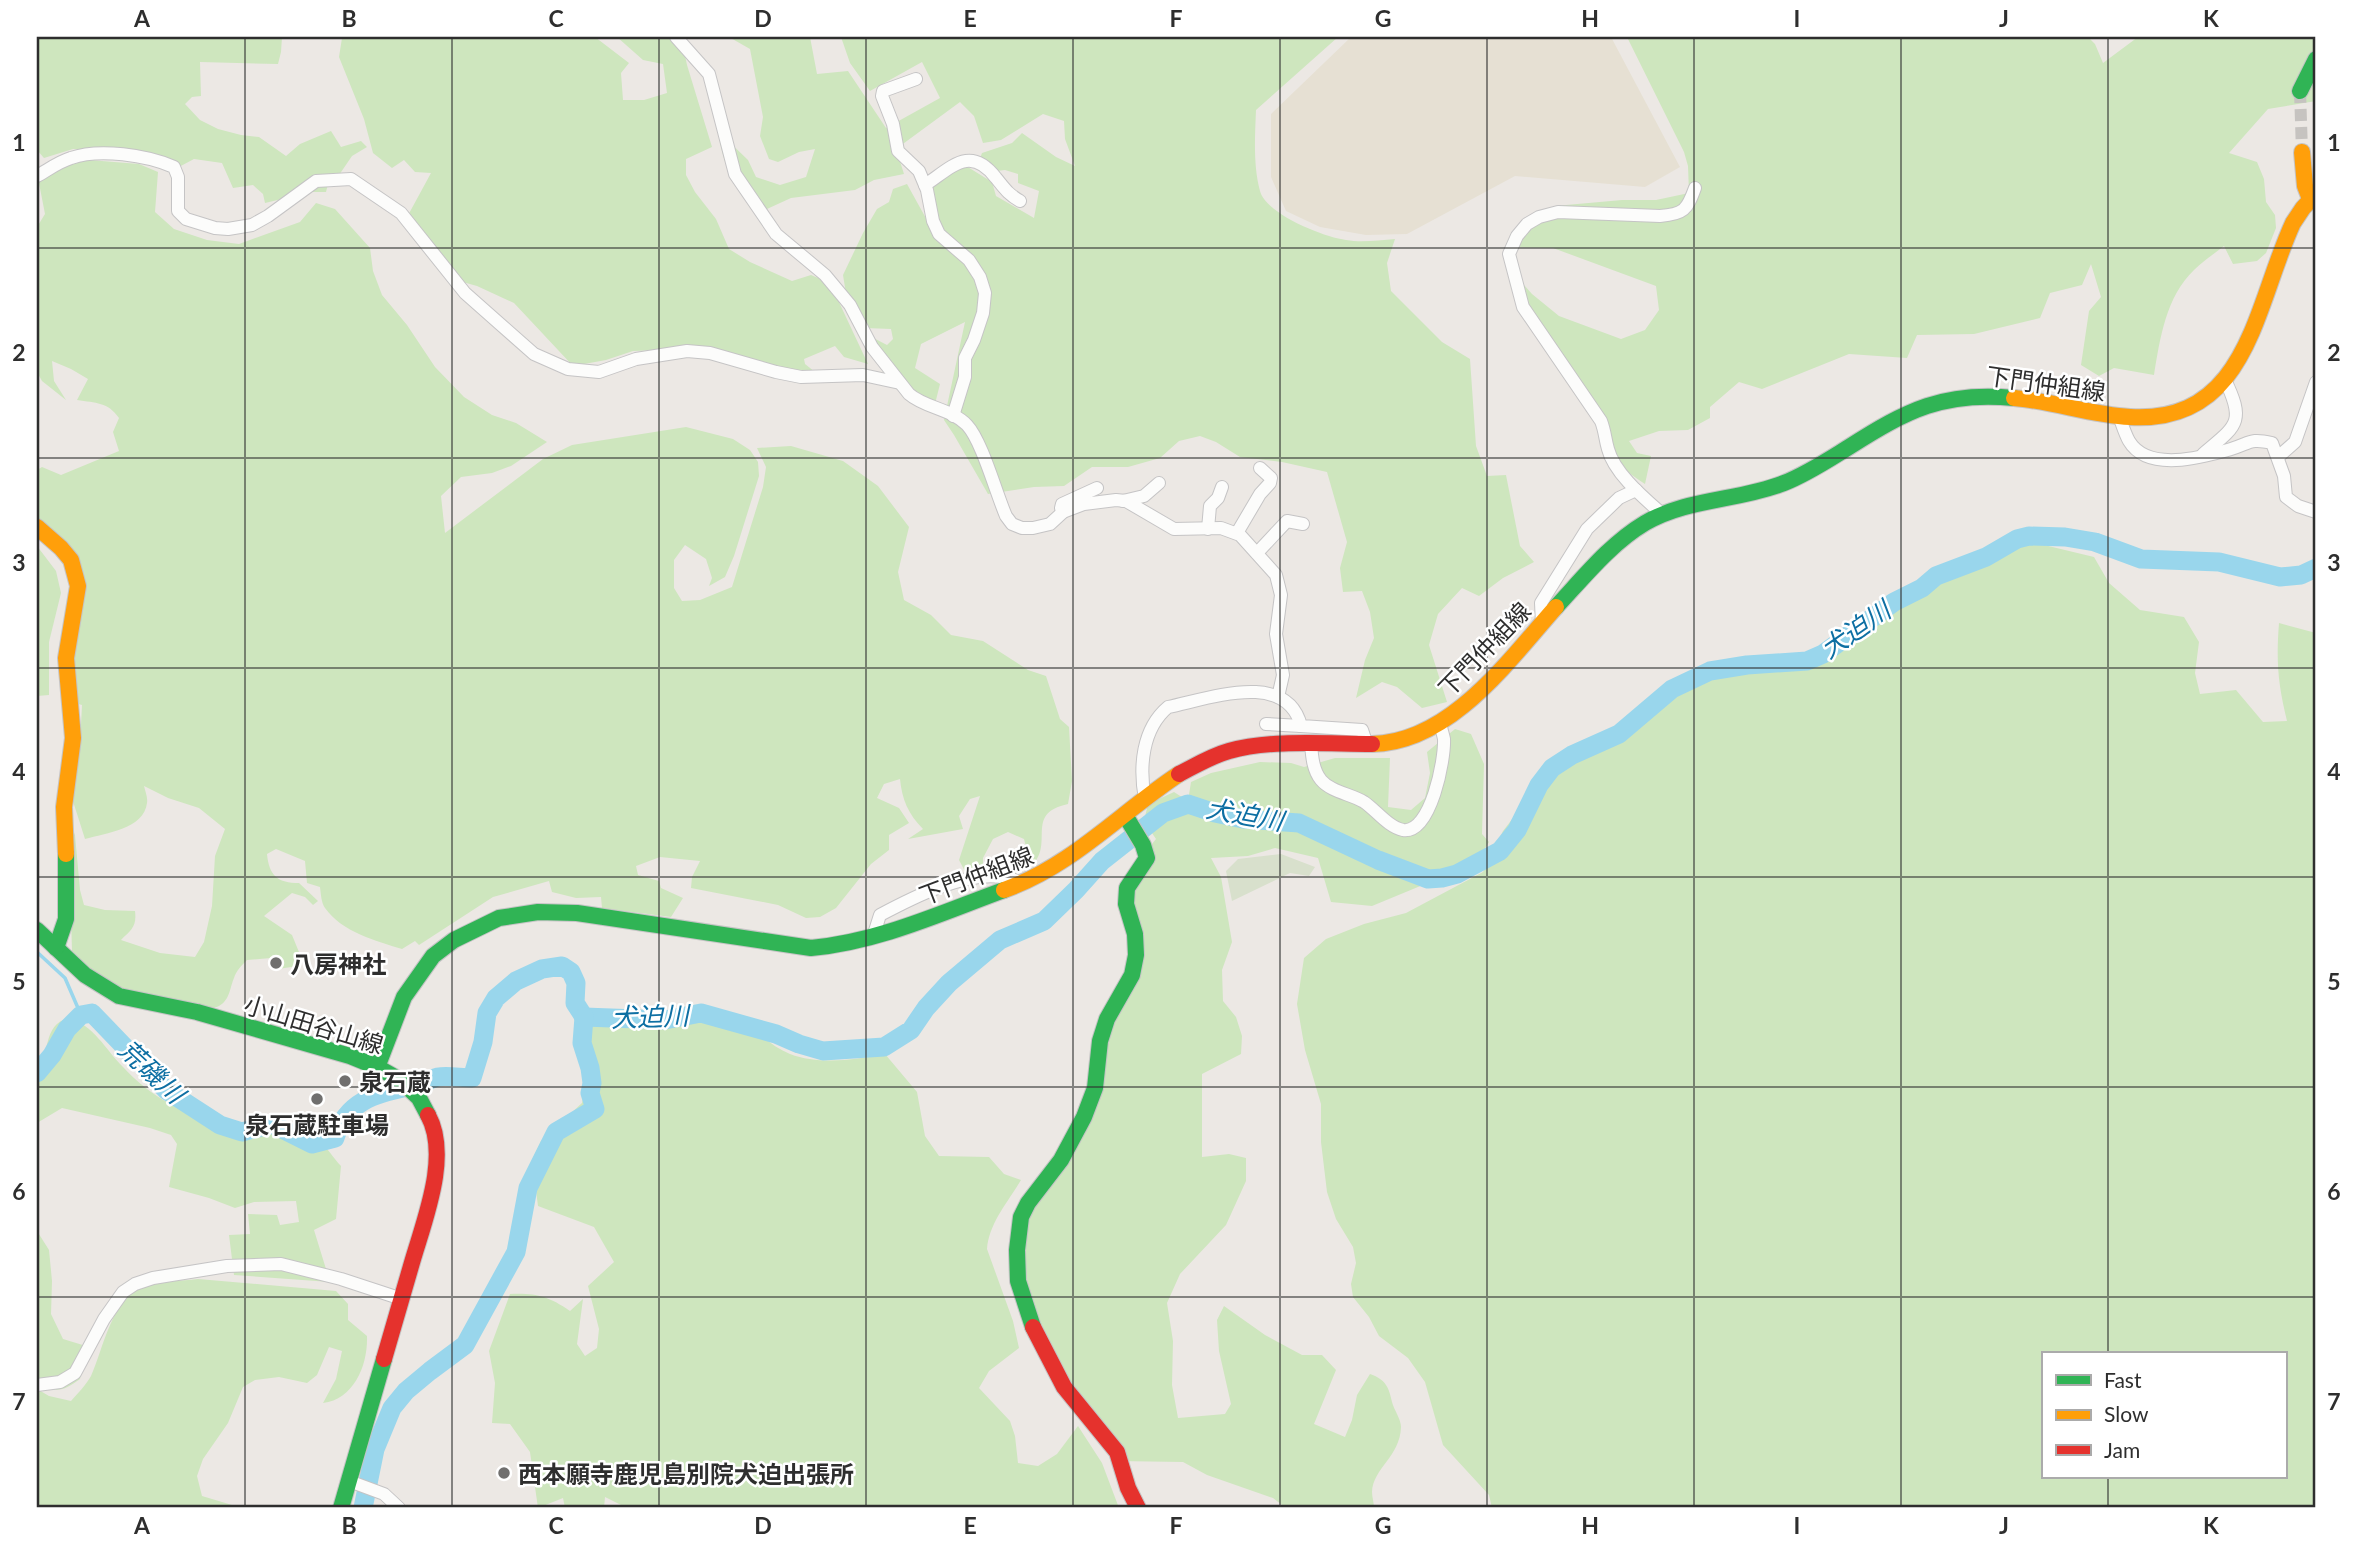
<svg xmlns="http://www.w3.org/2000/svg" width="2353" height="1545" viewBox="0 0 2353 1545" font-family="Lato,'Noto Sans JP',sans-serif">
<rect width="100%" height="100%" fill="#ece8e4"/>
<!-- education -->
<polygon fill="#e6e0d3" points="1351,37 1611,37 1680,167 1645,187 1515,176 1407,234 1366,235 1320,227 1286,211 1271,177 1271,114"/>
<!-- green -->
<g fill="#cee6be" fill-rule="evenodd">
<polygon points="37,37 282,37 281,52 278,64 200,62 201,96 192,97 185,104 200,120 218,129 241,135 259,137 286,156 300,144 331,131 341,147 361,141 367,147 352,156 337,178 329,180 326,192 311,192 265,203 263,194 253,185 233,188 222,163 194,159 177,168 113,149 73,149 44,158 37,150"/>
<polygon points="351,37 595,37 629,63 621,73 623,100 644,100 667,93 663,64 643,60 617,37 681,37 687,65 712,147 686,159 686,175 695,192 716,219 729,249 750,262 792,281 811,275 830,283 868,364 844,357 835,346 804,359 805,364 815,372 805,374 658,350 633,351 606,360 573,366 514,303 477,286 452,279 410,234 406,219 431,173 415,172 404,160 392,168 373,153 364,119 339,57 342,38"/>
<path d="M729 37H810L817 74 848 71 886 128 940 98 922 62 870 91 850 63 841 37H1338L1256 110C1255 136 1253 165 1260 191 1266 214 1323 237 1346 240 1362 243 1379 240 1395 239L1387 263 1391 291 1442 342 1470 359 1476 446 1487 476 1506 475 1520 546 1534 562 1503 578 1479 596 1462 588 1438 614 1429 645 1447 702 1422 708 1397 687 1382 682 1356 698 1365 660 1374 638 1370 612 1362 591 1343 592 1340 568 1347 542 1327 472 1282 462 1240 457 1216 442 1200 436 1179 441 1160 458 1128 467H1092L1064 486 1034 487 988 494 954 435 944 420 965 322 921 344 915 368 940 384 934 408 890 381 877 363 860 331 887 345 893 339 891 329 865 328 848 306 843 275 863 233 877 209 889 202 893 189 907 184 928 222 922 184 958 161 992 182 996 196 1034 218 1039 191 1018 183V174L1005 170 988 172 978 164 982 153 1012 143 1022 133 1056 157 1075 166 1065 139 1064 121 1043 114 1001 140 983 143 974 116 960 102 896 149 904 174 874 180 855 190 791 198 758 213C733 180 725 174 718 131L748 160 756 177 780 185 806 177 815 149 799 152 778 162 769 159 760 136 763 117 750 49Z"/>
<path d="M1627 37H2088L2095 44 2103 63 2138 37H2316V48L2311 56 2316 71V101L2268 109 2229 153 2257 162 2264 179 2266 202 2275 215 2276 228 2266 253 2257 261 2233 264 2224 246C2214 254 2203 261 2194 270 2166 297 2160 338 2154 375L2114 368 2099 376 2081 365 2089 311 2101 297 2091 264 2082 285 2050 293 2040 318 1974 334 1917 335 1907 358 1849 354 1762 389 1739 382 1710 407V418L1688 430 1659 431 1629 441 1637 453 1651 456 1645 484C1621 468 1601 452 1596 422L1506 265 1532 294 1559 316 1621 339 1645 330 1659 310 1656 286 1553 248 1505 247 1524 226 1555 206 1622 200H1656L1689 193 1688 166 1684 152Z"/>
<path d="M77 159 139 164 158 172 155 212 174 229 207 240 239 244 300 222 316 203 335 209 370 248 373 271 382 295 407 325 435 367 464 397 492 415 516 423 547 442 511 466 492 473 461 477 441 496 445 533 543 459 572 445 686 427 733 439 750 450 758 462 759 476 734 556 725 577 709 586 712 578 706 559 685 545 674 560V588L682 601 700 600 732 587 763 487 766 467 757 448 791 446 843 461 878 486 909 527 898 572 904 600 931 615 951 635 983 641 1028 670 1046 676 1060 719 1069 727 1072 781 1068 804C1026 813 1052 840 1035 862 1030 868 1021 870 1015 873L1012 862 1026 847 1024 839 1008 832 993 839 983 858V870L968 877 959 860 980 796 970 799 959 816 963 829 908 839 923 829C908 814 902 799 900 779L884 784 877 798 899 808 909 823 889 835V850L871 864 836 908 820 917 806 918 778 905 691 888 692 877 700 861 660 857 636 866 638 875 659 881 661 888 683 898 671 917 602 908 601 897 576 898 552 892 549 881 493 897 419 945 415 941 402 949C376 941 342 932 325 908 321 902 321 894 320 887L307 883 305 861 276 849 267 854C269 876 278 883 299 883L318 901 313 905 305 897 292 893 264 916 292 935 301 957 298 966 278 969 271 958 247 960C242 965 236 971 234 978 230 987 230 1000 219 1006 202 1016 116 991 98 979 89 972 77 962 72 951L68 818 75 835 80 890 84 905 105 910 135 911C137 927 131 930 121 940L160 953 195 957 204 942 212 906 215 856 225 829 199 808 168 798 144 786C145 791 148 797 147 803 144 829 106 833 85 839L64 773 69 735 81 724 82 705 64 700 73 599 69 571 37 520V470L42 467 61 475 119 451 113 432 119 418C108 402 96 403 77 400L88 379 71 369 52 361 54 381 66 400 42 381 37 372V227L45 214 38 178Z"/>
<path d="M2002 542 2040 544 2094 557 2109 583 2140 610 2184 617 2199 642 2195 673 2200 694 2236 690 2263 722 2287 721C2278 684 2276 662 2279 623L2316 633V1508H1492L1489 1495 1443 1445 1425 1382 1408 1358 1379 1336 1369 1317 1353 1297 1351 1284 1356 1263 1353 1247 1336 1219 1327 1192 1321 1142V1104L1305 1050 1297 1004 1304 958 1326 939 1364 924 1406 913 1483 872 1503 831 1539 784 1649 705 1663 688 1729 668 1785 669 1827 649 1856 627 1877 605 1928 592 1962 560ZM2043 1354H2285V1477H2043Z"/>
<polygon points="37,546 56,571 61,593 49,642 49,695 37,696"/>
<path d="M1455 729 1471 734 1484 764 1482 834 1489 842 1476 863 1372 906 1331 902 1318 858 1275 848 1248 856 1211 858 1221 877 1232 942 1222 970 1223 1001 1236 1017 1242 1036 1241 1054 1202 1074V1157L1229 1154 1246 1158V1181L1226 1225 1180 1274 1167 1303 1173 1341 1172 1385 1178 1418 1225 1414 1231 1404 1219 1351 1217 1320 1224 1306 1265 1335 1302 1355H1322L1336 1370 1314 1424 1345 1437 1352 1420 1357 1395 1370 1374C1385 1379 1389 1387 1392 1402 1394 1410 1401 1419 1401 1427 1400 1457 1373 1468 1372 1492 1372 1497 1374 1503 1374 1508H1286L1273 1498 1207 1475 1183 1462 1116 1461 1016 1289 1008 1253 1017 1216 1064 1150 1096 1076 1133 963 1122 909 1143 855 1156 839 1144 821 1148 804 1174 792 1188 801 1191 782 1211 773 1260 762 1291 763 1304 767 1335 758H1390L1388 807 1411 810 1425 798 1430 773 1427 752Z"/>
<path d="M700 1010 723 1027 741 1018C756 1031 772 1047 790 1054 819 1065 855 1060 885 1054L917 1092 925 1136 939 1156 989 1157 1004 1174 1021 1180C1008 1202 989 1223 987 1249L1013 1321 1019 1348 989 1371 979 1388 1010 1421 1015 1436 1018 1463 1038 1466 1057 1454 1078 1426 1102 1463 1119 1508H627L605 1497 604 1508H565L563 1498 538 1508 530 1452 510 1424 492 1423 495 1383 489 1351 510 1294C536 1293 548 1296 570 1311L583 1299 577 1344 585 1356 597 1348 599 1329 588 1286 614 1262 594 1227 538 1206 532 1160 541 1141 582 1103 588 1071 575 1040 578 1027 589 1019C630 1027 662 1024 700 1010Z"/>
<path d="M68 1018C94 1025 105 1049 123 1067 136 1081 153 1095 169 1103 193 1115 221 1124 246 1129 271 1133 297 1128 320 1142 327 1147 334 1159 341 1166L336 1219 314 1230 330 1282 234 1275 229 1235 250 1234 248 1214 277 1215 280 1225 299 1222 296 1201 254 1202 235 1208 209 1198 169 1187 177 1144 171 1135 150 1128 62 1108 37 1123V1070C51 1053 42 1026 68 1018Z"/>
<path d="M37 1231 49 1250 52 1281 51 1314 63 1339 86 1346 80 1379C62 1392 57 1393 37 1383Z"/>
<path d="M198 1279 336 1291 348 1304V1320L367 1336C368 1365 354 1399 323 1403L336 1379 342 1351 329 1347 317 1375 307 1383 279 1377 255 1380 243 1387 228 1423 203 1459 197 1476 202 1496 232 1505 231 1508H37V1389L49 1396 71 1401C78 1393 86 1385 91 1376 103 1350 112 1296 145 1286 161 1281 181 1281 198 1279Z"/>
</g>
<!-- cemetery -->
<polygon fill="#d8e0cc" points="1281,854 1315,867 1309,876 1290,873 1232,901 1226,871 1238,859"/>
<g fill="none" stroke-linecap="round" stroke-linejoin="round">
<!-- stream -->
<polyline stroke="#99d6ec" stroke-width="3.5" points="37,952 65,978 81,1015"/>
<!-- river -->
<g stroke="#99d6ec" stroke-width="19">
<polyline points="584,1017 665,1020 701,1013 776,1034 799,1044 823,1051 884,1047 911,1030 926,1008 949,983 1000,940 1044,921 1076,890 1102,861 1163,813 1188,804 1215,813 1243,819 1299,823 1378,860 1428,879 1442,878 1457,874 1500,851 1517,830 1539,785 1552,768 1572,755 1619,734 1672,689 1710,671 1747,665 1807,661 1823,654 1894,602 1922,588 1936,576 1986,557 2017,539 2029,536 2065,537 2095,542 2141,559 2219,562 2280,577 2301,575 2316,568"/>
<path d="M37 1073 52 1055 67 1029 81 1015 92 1013 166 1090 220 1125 242 1132 272 1124 312 1144 335 1138C347 1099 377 1094 412 1086 421 1084 430 1079 438 1077 448 1075 461 1078 472 1078L483 1042 487 1013 496 998 516 981 542 969 562 966 571 972 576 983 575 1003 584 1017"/>
<polyline points="363,1508 375,1449 392,1408 406,1391 430,1371 465,1345 516,1252 528,1188 556,1132 595,1109 590,1093 592,1083 590,1068 582,1043 584,1017"/>
</g>
<!-- street-tunnel -->
<polyline stroke="#c6c3c0" stroke-width="12" stroke-dasharray="12 6" stroke-linecap="butt" points="2300,91 2302,152"/>
<defs>
<g id="street">
<path d="M676 37 709 74 735 174 776 234 825 275 850 305 872 347 909 394C925 408 952 409 967 425 982 441 996 493 1006 516L1012 524 1022 528H1033L1050 524 1063 512 1084 504 1116 500 1126 501 1174 529 1221 528 1240 535 1276 575 1281 595 1276 634 1283 675 1278 697"/>
<polyline points="916,79 883,91 882,96 893,124 898,151 919,171 927,190 933,221 939,234 969,260 980,277 985,293 983,313 974,340 965,358 965,377 953,416"/>
<path d="M37 176C48 170 58 162 71 158 99 148 147 155 174 167L178 177V211L186 219 215 228 228 229 252 225 268 216 316 181 351 179 401 213 465 293 500 324 534 354 568 369 599 372 636 359 687 351 710 353 776 372 801 377 863 375 900 383"/>
<path d="M925 185C951 168 970 144 996 178 1005 189 1008 194 1020 201"/>
<path d="M2119 416C2122 424 2125 434 2129 441 2148 473 2203 457 2231 449 2251 443 2249 438 2272 443L2284 476 2286 497 2298 506 2316 512"/>
<path d="M2203 454C2236 426 2246 423 2225 380"/>
<polyline points="2278,457 2295,442 2316,382"/>
<polyline points="1123,501 1144,496 1159,483"/>
<polyline points="1063,512 1061,508 1062,504 1097,488"/>
<path d="M1662 514C1644 498 1614 473 1608 449 1605 439 1605 431 1601 421L1523 307 1509 254 1517 236 1527 224 1539 217 1558 212 1660 216C1684 214 1687 210 1695 188"/>
<polyline points="1208,529 1210,506 1218,498 1222,487"/>
<polyline points="1237,533 1260,494 1270,483 1271,478 1260,468"/>
<polyline points="1257,553 1287,521 1303,524"/>
<polyline points="1542,623 1541,603 1587,529 1619,498 1636,490"/>
<polyline points="1266,724 1301,726"/>
<path d="M1311 744C1312 757 1313 770 1321 780 1331 792 1351 794 1364 802 1376 810 1388 827 1403 830 1431 834 1445 759 1444 739 1443 734 1441 728 1440 723"/>
<path d="M1145 799C1139 767 1142 729 1168 707 1208 699 1287 669 1301 726L1362 730 1367 745"/>
<path d="M873 937 880 915C912 898 964 871 1002 877 1009 878 1016 881 1023 882"/>
<polyline points="37,1385 60,1382 75,1373 104,1319 123,1292 135,1284 153,1278 227,1266 281,1264 341,1279 402,1299"/>
<polyline points="349,1481 384,1494 399,1508"/>
</g>
<g id="fast">
<polyline points="2300,91 2316,59"/>
<path d="M1556 607C1584 577 1610 544 1645 523 1688 498 1739 501 1784 483 1807 474 1828 460 1849 447 1907 410 1944 391 2014 398"/>
<polyline points="37,930 85,975 119,996 197,1012 350,1056 377,1067 400,1080 419,1098 428,1115"/>
<polyline points="56,948 66,919 66,854"/>
<path d="M378 1065 404 997 433 956 454 940 499 918 538 912 577 913 811 948C878 942 941 913 1004 890"/>
<polyline points="1033,1327 1018,1281 1017,1250 1021,1217 1028,1203 1061,1160 1084,1117 1095,1088 1100,1041 1107,1019 1132,975 1136,955 1135,934 1126,904 1127,888 1147,858 1143,845 1125,815"/>
<polyline points="341,1508 384,1359"/>
</g>
<g id="slow">
<polyline points="2302,152 2305,186 2310,199"/>
<path d="M2014 398C2053 401 2091 415 2130 417 2248 424 2255 305 2293 223L2303 208 2316 194"/>
<polyline points="37,527 61,548 71,560 78,586 66,658 73,738 64,807 66,854"/>
<path d="M1372 744C1450 743 1509 660 1556 607"/>
<path d="M1004 890C1072 866 1120 813 1179 774"/>
</g>
<g id="jam">
<path d="M1179 774C1195 766 1211 756 1229 751 1272 739 1328 744 1372 744"/>
<polyline points="1033,1327 1064,1387 1117,1452 1128,1488 1138,1508"/>
<path d="M384 1359C393 1328 402 1297 411 1266 423 1223 451 1157 428 1115"/>
</g>
</defs>
<!-- street casing -->
<use href="#street" stroke="#c5c4c5" stroke-width="14"/>
<!-- fast casing -->
<use href="#fast" stroke="#c5c4c5" stroke-width="18"/>
<!-- slow casing -->
<use href="#slow" stroke="#c5c4c5" stroke-width="18"/>
<!-- jam casing -->
<use href="#jam" stroke="#c5c4c5" stroke-width="18"/>
<!-- street -->
<use href="#street" stroke="#fcfcfb" stroke-width="12"/>
<!-- fast -->
<use href="#fast" stroke="#30b455" stroke-width="16"/>
<!-- slow -->
<use href="#slow" stroke="#ff9f0a" stroke-width="16"/>
<!-- jam -->
<use href="#jam" stroke="#e5322d" stroke-width="16"/>
</g>
<!-- grid -->
<path fill="none" stroke="#2e2e2e" stroke-width="2" stroke-opacity="0.55" d="M245 37V1508M452 37V1508M659 37V1508M866 37V1508M1073 37V1508M1280 37V1508M1487 37V1508M1694 37V1508M1901 37V1508M2108 37V1354M37 248H2316M37 458H2316M37 668H2316M37 877H2316M37 1087H2316M37 1297H2316M2108 1477V1508"/>
<!-- markers -->
<g fill="#706f6e" stroke="#fff" stroke-width="2.5">
<circle cx="276" cy="963" r="7"/>
<circle cx="345" cy="1081" r="7"/>
<circle cx="317" cy="1099" r="7"/>
<circle cx="504" cy="1473" r="7"/>
</g>
<g text-anchor="middle" dominant-baseline="central" stroke-width="5" stroke-linejoin="round" paint-order="stroke">
<!-- street labels -->
<g font-size="24" fill="#2e2e2e" stroke="#fff">
<text transform="translate(2046 383) rotate(8)">下門仲組線</text>
<text transform="translate(1484 649) rotate(-46)">下門仲組線</text>
<text transform="translate(976 875) rotate(-21)">下門仲組線</text>
<text transform="translate(314 1024) rotate(17)">小山田谷山線</text>
</g>
<!-- poi labels -->
<g font-size="24" font-weight="bold" fill="#2e2e2e" stroke="#fff" text-anchor="start">
<text x="290" y="963">八房神社</text>
<text x="359" y="1081">泉石蔵</text>
<text x="317" y="1124" text-anchor="middle">泉石蔵駐車場</text>
<text x="518" y="1473">西本願寺鹿児島別院犬迫出張所</text>
</g>
<!-- water labels -->
<g font-size="26" font-style="italic" fill="#0d6fa3" stroke="#fff">
<text transform="translate(1855 629) rotate(-35)">犬迫川</text>
<text transform="translate(1245 814) rotate(10)">犬迫川</text>
<text transform="translate(650 1016) rotate(-2)">犬迫川</text>
<text transform="translate(152 1071) rotate(43)">荒磯川</text>
</g>
</g>
<!-- border -->
<rect width="2353" height="1545" fill="none" stroke="#ffffff" stroke-width="77"/>
<!-- legend -->
<rect x="2042" y="1352" width="245" height="126" fill="#ffffff" stroke="#ababab" stroke-width="2"/>
<rect x="2056" y="1375" width="35" height="10" fill="#30b455" stroke="#ababab" stroke-width="2"/>
<text x="2104" y="1388" font-size="21" fill="#2e2e2e">Fast</text>
<rect x="2056" y="1410" width="35" height="10" fill="#ff9f0a" stroke="#ababab" stroke-width="2"/>
<text x="2104" y="1422" font-size="21" fill="#2e2e2e">Slow</text>
<rect x="2056" y="1445" width="35" height="10" fill="#e5322d" stroke="#ababab" stroke-width="2"/>
<text x="2104" y="1458" font-size="21" fill="#2e2e2e">Jam</text>
<rect x="38" y="38" width="2276" height="1468" fill="none" stroke="#2e2e2e" stroke-width="2.5"/>
<g font-size="23" text-anchor="middle" font-weight="bold" fill="#2e2e2e">
<text x="142" y="27">A</text>
<text x="349" y="27">B</text>
<text x="556" y="27">C</text>
<text x="763" y="27">D</text>
<text x="970" y="27">E</text>
<text x="1176" y="27">F</text>
<text x="1383" y="27">G</text>
<text x="1590" y="27">H</text>
<text x="1797" y="27">I</text>
<text x="2004" y="27">J</text>
<text x="2211" y="27">K</text>
<text x="19" y="151">1</text>
<text x="2334" y="151">1</text>
<text x="19" y="361">2</text>
<text x="2334" y="361">2</text>
<text x="19" y="571">3</text>
<text x="2334" y="571">3</text>
<text x="19" y="780">4</text>
<text x="2334" y="780">4</text>
<text x="19" y="990">5</text>
<text x="2334" y="990">5</text>
<text x="19" y="1200">6</text>
<text x="2334" y="1200">6</text>
<text x="19" y="1410">7</text>
<text x="2334" y="1410">7</text>
<text x="142" y="1534">A</text>
<text x="349" y="1534">B</text>
<text x="556" y="1534">C</text>
<text x="763" y="1534">D</text>
<text x="970" y="1534">E</text>
<text x="1176" y="1534">F</text>
<text x="1383" y="1534">G</text>
<text x="1590" y="1534">H</text>
<text x="1797" y="1534">I</text>
<text x="2004" y="1534">J</text>
<text x="2211" y="1534">K</text>
</g>
</svg>
